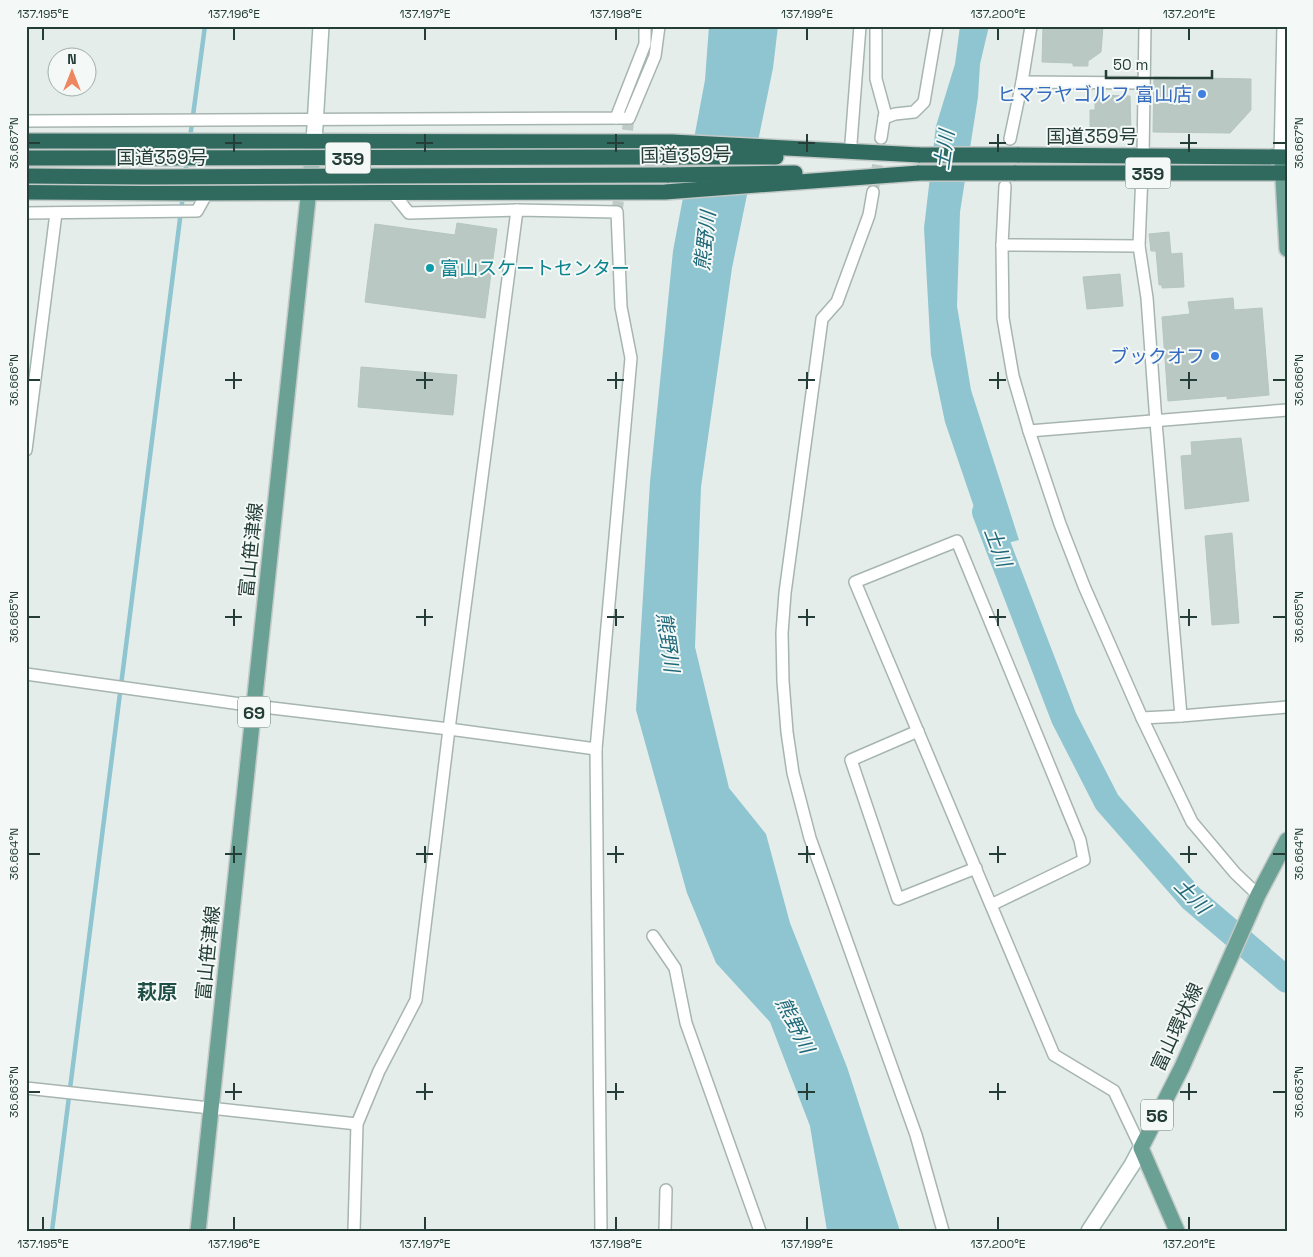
<svg xmlns="http://www.w3.org/2000/svg" width="1313" height="1257" viewBox="0 0 1313 1257" font-family="'Space Grotesk','Noto Sans JP',sans-serif">
<rect width="100%" height="100%" fill="#e4ede9"/>
<!-- water -->
<g fill="#8ec5d0">
<polygon points="709,26 778,26 773,68 732,268 701,487 695,647 729,788 766,834 790,923 847,1067 900,1231 827,1231 810,1126 770,1022 716,963 687,893 636,710 650,482 673,251 705,80"/>
<polygon points="960,26 989,26 980,64 978,97 960,212 957,306 971,390 1019,540 988,548 945,422 931,355 924,228 936,126 955,64"/>
</g>
<g fill="none" stroke-linecap="round" stroke-linejoin="round">
<!-- stream -->
<g stroke="#8ec5d0" stroke-width="4.5">
<polyline points="185,175 205,26"/>
<polyline points="52,1231 183,195"/>
</g>
<!-- river -->
<polyline stroke="#8ec5d0" stroke-width="26" points="985,512 1064,718 1107,802 1191,898 1287,980"/>
</g>
<!-- building -->
<g fill="#b9c8c2" stroke="#b6c6c0">
<polygon points="1043,26 1103,26 1101,52 1088,61 1088,66 1073,66 1073,63 1042,62"/>
<polygon points="1154,77 1251,79 1251,110 1230,133 1153,132"/>
<polygon points="1095,95 1130,96 1131,132 1094,133 1094,127 1090,127 1090,110 1095,110"/>
<polygon points="457,223 497,229 485,318 365,302 375,224 455,235"/>
<polygon points="1169,232 1171,254 1182,253 1184,287 1162,288 1162,285 1159,285 1156,251 1151,251 1149,234"/>
<polygon points="1120,274 1123,306 1087,309 1083,277"/>
<polygon points="1233,298 1234,310 1262,308 1269,395 1227,399 1227,396 1168,401 1162,317 1190,314 1188,302"/>
<polygon points="361,367 457,375 453,415 358,407"/>
<polygon points="1241,438 1249,501 1185,509 1181,456 1192,455 1191,442"/>
<polygon points="1232,533 1239,623 1212,625 1205,536"/>
</g>
<g fill="none" stroke-linecap="round" stroke-linejoin="round">
<!-- street-tunnel -->
<g stroke="#becac5" stroke-width="11" stroke-dasharray="11 5.5" stroke-linecap="butt">
<polyline points="873,192 881,145"/>
<polyline points="617,212 629,118"/>
</g>
<defs>
<g id="street">
<polyline points="876,26 876,79 885,112 881,138"/>
<polyline points="1022,82 1143,83"/>
<polyline points="616,118 645,44 645,26"/>
<polyline points="884,118 895,114 914,112 924,102 937,26"/>
<polyline points="26,121 629,118 655,56 659,26"/>
<polyline points="1010,139 1022,82 1031,26"/>
<polyline points="851,143 860,26"/>
<polyline points="1143,156 1145,26"/>
<polyline points="1142,173 1139,246 1147,298 1156,422 1181,716 1287,707"/>
<polyline points="1005,186 1002,245 1003,318 1013,376 1029,431 1060,524 1084,586 1142,718 1192,822 1235,873 1258,895"/>
<polyline points="392,192 409,213 517,210 617,212 621,307 631,358 596,749 601,1231"/>
<polyline points="873,192 869,215 837,302 822,319 785,593 782,633 783,681 787,732 793,773 810,838 916,1135 943,1231"/>
<polyline points="26,213 197,211 207,193"/>
<polyline points="1002,245 1139,246"/>
<polyline points="1029,431 1287,410"/>
<polyline points="26,450 56,213"/>
<polyline points="26,674 255,706 449,729 596,749"/>
<polyline points="1142,718 1181,716"/>
<polyline points="918,731 851,760 898,899 976,868"/>
<polyline points="991,905 1084,860 1080,840 957,541 855,582 1054,1055 1114,1091 1141,1148"/>
<polyline points="653,936 675,968 686,1023 760,1231"/>
<polyline points="26,1088 357,1124"/>
<polyline points="354,1231 357,1124 379,1071 416,1000 449,729 517,210"/>
<polyline points="665,1231 666,1190"/>
</g>
<g id="secondary">
<polyline points="314,142 321,26"/>
<polyline points="1282,157 1285,26"/>
<polyline points="1089,1231 1132,1165 1141,1148"/>
</g>
<g id="primary">
<polyline points="1282,160 1287,249"/>
<polyline points="198,1231 314,142"/>
<polyline points="1177,1231 1141,1148 1182,1067 1258,895 1287,840"/>
</g>
<g id="highway">
<polyline points="26,141 672,142 920,155"/>
<polyline points="1017,155 1287,157"/>
<polyline points="670,157 776,157"/>
<polyline points="1014,173 1287,173"/>
<polyline points="667,175 795,173"/>
<polyline points="26,192 192,193 665,192 919,173"/>
</g>
</defs>
<!-- street casing -->
<use href="#street" stroke="#a7b5b0" stroke-width="14"/>
<!-- secondary casing -->
<use href="#secondary" stroke="#a2b8b1" stroke-width="18"/>
<!-- primary casing -->
<use href="#primary" stroke="#c2c9c7" stroke-width="18"/>
<!-- highway casing -->
<use href="#highway" stroke="#c2c9c7" stroke-width="18"/>
<!-- street -->
<use href="#street" stroke="#fff" stroke-width="11"/>
<!-- secondary -->
<use href="#secondary" stroke="#fff" stroke-width="15"/>
<!-- primary -->
<use href="#primary" stroke="#6aa194" stroke-width="15"/>
<!-- highway -->
<use href="#highway" stroke="#306a5f" stroke-width="15"/>
<defs>
<g id="highway-bridge">
<polyline points="920,155 1017,155"/>
<polyline points="26,158 670,157"/>
<polyline points="919,173 1014,173"/>
<polyline points="26,176 146,177 667,175"/>
</g>
</defs>
<!-- highway-bridge casing -->
<use href="#highway-bridge" stroke="#c2c9c7" stroke-width="18" stroke-linecap="butt"/>
<!-- highway-bridge -->
<use href="#highway-bridge" stroke="#306a5f" stroke-width="15"/>
</g>
<!-- ticks -->
<path fill="none" stroke="#243e37" stroke-width="2" d="M43 28V40M234 28V40M425 28V40M616 28V40M807 28V40M998 28V40M1189 28V40M234 134V152M425 134V152M616 134V152M807 134V152M998 134V152M1189 134V152M28 143H40M225 143H242M416 143H433M607 143H624M798 143H815M989 143H1006M1180 143H1197M1273 143H1286M234 372V389M425 372V389M616 372V389M807 372V389M998 372V389M1189 372V389M28 380H40M225 380H242M416 380H433M607 380H624M798 380H815M989 380H1006M1180 380H1197M1273 380H1286M234 609V626M425 609V626M616 609V626M807 609V626M998 609V626M1189 609V626M28 617H40M225 617H242M416 617H433M607 617H624M798 617H815M989 617H1006M1180 617H1197M1273 617H1286M234 846V863M425 846V863M616 846V863M807 846V863M998 846V863M1189 846V863M28 854H40M225 854H242M416 854H433M607 854H624M798 854H815M989 854H1006M1180 854H1197M1273 854H1286M234 1083V1100M425 1083V1100M616 1083V1100M807 1083V1100M998 1083V1100M1189 1083V1100M28 1092H40M225 1092H242M416 1092H433M607 1092H624M798 1092H815M989 1092H1006M1180 1092H1197M1273 1092H1286M43 1217V1230M234 1217V1230M425 1217V1230M616 1217V1230M807 1217V1230M998 1217V1230M1189 1217V1230"/>
<!-- markers -->
<g fill="#3f7fe0" stroke="#f4f9f7" stroke-width="2">
<circle cx="1202" cy="94" r="5"/>
<circle cx="1215" cy="356" r="5"/>
</g>
<circle fill="#0f9aa8" stroke="#f4f9f7" stroke-width="2" cx="430" cy="268" r="5"/>
<g text-anchor="middle" dominant-baseline="central" stroke-width="4" stroke-linejoin="round" paint-order="stroke">
<!-- shield labels -->
<g fill="#f4f9f7" stroke="#627671" stroke-width="1">
<rect x="325.5" y="142.5" width="45" height="31" rx="4"/>
<rect x="1125.5" y="157.5" width="45" height="31" rx="4"/>
<rect x="238" y="696.5" width="32" height="31" rx="4"/>
<rect x="1141" y="1099.5" width="32" height="31" rx="4"/>
</g>
<g font-size="18" font-weight="bold" fill="#243e37">
<text x="348" y="158">359</text>
<text x="1148" y="173">359</text>
<text x="254" y="712">69</text>
<text x="1157" y="1115">56</text>
</g>
<!-- shop labels -->
<g font-size="19" fill="#366cbe" stroke="#f4f9f7" text-anchor="end">
<text x="1192" y="94">ヒマラヤゴルフ 富山店</text>
<text x="1205" y="356">ブックオフ</text>
</g>
<!-- street labels -->
<g font-size="19" fill="#243e37" stroke="#f4f9f7">
<text x="1092" y="136">国道359号</text>
<text transform="translate(686 155) rotate(-1)">国道359号</text>
<text x="162" y="157">国道359号</text>
<text transform="translate(251 550) rotate(-84)">富山笹津線</text>
<text transform="translate(208 953) rotate(-84)">富山笹津線</text>
<text transform="translate(1177 1027) rotate(-65)">富山環状線</text>
</g>
<!-- culture labels -->
<g font-size="19" fill="#0d838f" stroke="#f4f9f7" text-anchor="start">
<text x="440" y="268">富山スケートセンター</text>
</g>
<!-- water labels -->
<g font-size="20" font-style="italic" fill="#1f6879" stroke="#f4f9f7">
<text transform="translate(944 150) rotate(-82)">土川</text>
<text transform="translate(705 241) rotate(-84)">熊野川</text>
<text transform="translate(998 547) rotate(69)">土川</text>
<text transform="translate(668 642) rotate(82)">熊野川</text>
<text transform="translate(1192 896) rotate(45)">土川</text>
<text transform="translate(795 1025) rotate(63)">熊野川</text>
</g>
<!-- neighbourhood labels -->
<g font-size="20" font-weight="bold" fill="#205045" stroke="#f4f9f7">
<text x="157" y="992">萩原</text>
</g>
</g>
<!-- border -->
<rect width="1313" height="1257" fill="none" stroke="#f4f9f7" stroke-width="55"/>
<!-- north arrow -->
<g transform="translate(72 72)"><circle r="24" fill="#f4f9f7" stroke="#a1aeaa"/>
<path d="M0-4L9 19L0 12L-9 19Z" fill="#ee8661"/>
<text y="-8" font-size="14" font-weight="bold" text-anchor="middle" fill="#243e37">N</text>
</g>
<!-- scale -->
<path d="M1106 70v8h106v-8" fill="none" stroke="#243e37" stroke-width="2.5"/>
<text x="1113" y="70" font-size="15" fill="#243e37" stroke="#f4f9f7" stroke-width="4" paint-order="stroke">50 m</text>
<rect x="28" y="28" width="1258" height="1202" fill="none" stroke="#243e37" stroke-width="2"/>
<g font-size="12" text-anchor="middle" fill="#243e37">
<text x="43" y="18">137.195°E</text>
<text x="234" y="18">137.196°E</text>
<text x="425" y="18">137.197°E</text>
<text x="616" y="18">137.198°E</text>
<text x="807" y="18">137.199°E</text>
<text x="998" y="18">137.200°E</text>
<text x="1189" y="18">137.201°E</text>
<text transform="translate(14 143) rotate(-90)" y="4">36.667°N</text>
<text transform="translate(1299 143) rotate(-90)" y="4">36.667°N</text>
<text transform="translate(14 380) rotate(-90)" y="4">36.666°N</text>
<text transform="translate(1299 380) rotate(-90)" y="4">36.666°N</text>
<text transform="translate(14 617) rotate(-90)" y="4">36.665°N</text>
<text transform="translate(1299 617) rotate(-90)" y="4">36.665°N</text>
<text transform="translate(14 854) rotate(-90)" y="4">36.664°N</text>
<text transform="translate(1299 854) rotate(-90)" y="4">36.664°N</text>
<text transform="translate(14 1092) rotate(-90)" y="4">36.663°N</text>
<text transform="translate(1299 1092) rotate(-90)" y="4">36.663°N</text>
<text x="43" y="1248">137.195°E</text>
<text x="234" y="1248">137.196°E</text>
<text x="425" y="1248">137.197°E</text>
<text x="616" y="1248">137.198°E</text>
<text x="807" y="1248">137.199°E</text>
<text x="998" y="1248">137.200°E</text>
<text x="1189" y="1248">137.201°E</text>
</g>
</svg>
